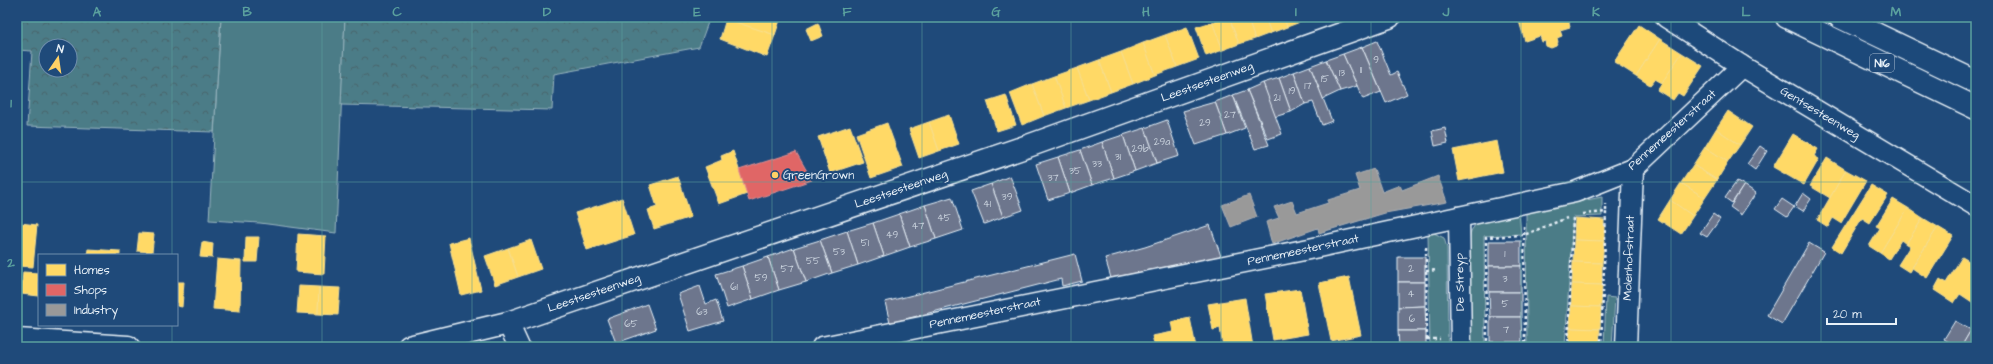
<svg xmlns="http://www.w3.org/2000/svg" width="1993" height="364" viewBox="0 0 1993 364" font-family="'Architects Daughter',sans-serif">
<defs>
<pattern id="forest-crowns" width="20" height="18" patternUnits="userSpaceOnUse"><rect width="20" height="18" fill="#4c7c87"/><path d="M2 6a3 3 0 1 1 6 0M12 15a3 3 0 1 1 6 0" fill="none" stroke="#49656c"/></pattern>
</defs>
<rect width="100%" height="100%" fill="#1f4a7a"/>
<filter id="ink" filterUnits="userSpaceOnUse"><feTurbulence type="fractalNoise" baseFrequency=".025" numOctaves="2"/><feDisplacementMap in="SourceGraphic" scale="8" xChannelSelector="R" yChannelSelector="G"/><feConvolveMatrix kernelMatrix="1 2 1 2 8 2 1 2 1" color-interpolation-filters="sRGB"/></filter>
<g filter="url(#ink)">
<!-- grass -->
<g fill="#4c7c87" stroke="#9ab6c0">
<polygon points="221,17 345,17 336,233 260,223 209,220"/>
<polygon points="1602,197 1602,216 1573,217 1565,347 1527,347 1526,212"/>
<polygon points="1519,213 1521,234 1484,236 1485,347 1470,347 1469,240 1471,231 1477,222"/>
<polygon points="1428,233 1434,233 1444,238 1447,248 1448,347 1430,347"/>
<polygon points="1606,297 1615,298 1612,347 1604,347"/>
</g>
<!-- forest -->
<g fill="url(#forest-crowns)" stroke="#9ab6c0" fill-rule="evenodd">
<path d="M17 17H221L214 132 27 126 32 51 17 50ZM46 46H70V70H46Z"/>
<polygon points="345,17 710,17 699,47 554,74 552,110 341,105"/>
</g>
<!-- homes -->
<g fill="#ffd966" stroke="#f8e092">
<polygon points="727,17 781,17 775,35 739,24 726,19"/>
<polygon points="1226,17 1229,17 1239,44 1223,50 1212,22"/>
<polygon points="1229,17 1247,17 1255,39 1239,44"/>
<polygon points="1247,17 1265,17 1271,33 1255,39"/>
<polygon points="1265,17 1284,17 1287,27 1271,33"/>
<polygon points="1284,17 1302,17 1303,21 1287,27"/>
<polygon points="1302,17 1315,17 1303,21"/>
<polygon points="1523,17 1571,17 1572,19 1569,23 1570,27 1560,30 1562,36 1557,38 1558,42 1556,46 1551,48 1546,46 1545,41 1542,42 1540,36 1525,41 1518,18"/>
<polygon points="726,19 775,35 767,57 720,39"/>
<polygon points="1212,22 1223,50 1206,56 1196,27"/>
<polygon points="818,23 823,36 811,41 806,29"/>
<polygon points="1639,25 1660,39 1636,76 1614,62"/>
<polygon points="1187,27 1199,59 1177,67 1165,35"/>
<polygon points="1165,35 1177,67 1155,75 1143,43"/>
<polygon points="1660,39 1682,53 1662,83 1655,79 1650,85 1636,76"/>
<polygon points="1143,43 1155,75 1133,84 1121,52"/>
<polygon points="1121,52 1133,84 1111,92 1099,60"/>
<polygon points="1682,53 1703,66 1683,96 1678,93 1673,100 1657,90"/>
<polygon points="1099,60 1111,92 1089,100 1077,68"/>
<polygon points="1077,68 1089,100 1066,108 1054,76"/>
<polygon points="1054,76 1066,108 1044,116 1032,84"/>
<polygon points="1032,84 1044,116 1022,125 1010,93"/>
<polygon points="1006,95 1016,125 997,131 987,101"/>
<polygon points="1728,111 1752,127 1740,145 1716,129"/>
<polygon points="949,115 959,144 939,151 929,122"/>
<polygon points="929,122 939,151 919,158 909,129"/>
<polygon points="887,123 903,167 871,178 856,134"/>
<polygon points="850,126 863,162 830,173 818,137"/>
<polygon points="1716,129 1740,145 1728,162 1705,147"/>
<polygon points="1793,134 1818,149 1814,156 1819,159 1804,185 1773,167"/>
<polygon points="1497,141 1503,172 1459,181 1453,150"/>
<polygon points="1705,147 1728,162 1717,180 1693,165"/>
<polygon points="733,151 747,194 719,204 705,167 722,160 721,156"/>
<polygon points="1827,158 1846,170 1830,198 1810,186"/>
<polygon points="1693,165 1717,180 1705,198 1681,183"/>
<polygon points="1846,170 1866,181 1841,223 1833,218 1828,227 1817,220"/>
<polygon points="678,176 691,217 654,229 648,210 657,207 650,185"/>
<polygon points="1681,183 1705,198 1693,216 1670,200"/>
<polygon points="1871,185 1888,195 1870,223 1862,218 1841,253 1832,247"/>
<polygon points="622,198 634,235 587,250 575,213"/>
<polygon points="1893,199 1908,208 1880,253 1869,246 1880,228 1876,226"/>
<polygon points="1670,200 1693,216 1681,234 1658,219"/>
<polygon points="1908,208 1923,218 1906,244 1901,240 1889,259 1880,253"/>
<polygon points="1575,218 1604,220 1604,241 1574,240"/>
<polygon points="1923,218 1938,227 1909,272 1898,265 1910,246 1906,244"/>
<polygon points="20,223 37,225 33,267 17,266"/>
<polygon points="1938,227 1953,236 1927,278 1912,268"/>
<polygon points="139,233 154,234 152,252 137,251"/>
<polygon points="298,234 326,236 324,274 296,272"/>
<polygon points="246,237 259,237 257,262 245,262"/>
<polygon points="469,238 481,290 461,295 449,243"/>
<polygon points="531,240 541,269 518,277 508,248"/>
<polygon points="1574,240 1604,241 1602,263 1573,262"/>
<polygon points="202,242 213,244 212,258 200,257"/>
<polygon points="508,248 518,277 495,285 485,256"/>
<polygon points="88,249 120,251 120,255 87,255"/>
<polygon points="1962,257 1976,265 1975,304 1960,294 1954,303 1934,290 1940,279 1946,283"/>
<polygon points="217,259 241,261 240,311 213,309"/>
<polygon points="1573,262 1602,263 1602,285 1572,284"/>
<polygon points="23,272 39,273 39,296 21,294"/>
<polygon points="1349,277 1361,335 1331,341 1319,283"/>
<polygon points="177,282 184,282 182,307 177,306"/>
<polygon points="1572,284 1602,285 1601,307 1571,306"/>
<polygon points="299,286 319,287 318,314 297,313"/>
<polygon points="319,287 340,288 338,315 318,314"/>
<polygon points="1300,289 1308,334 1273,340 1265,294"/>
<polygon points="1245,298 1253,347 1223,347 1220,328 1213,330 1208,304"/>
<polygon points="1571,306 1601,307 1600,329 1570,328"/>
<polygon points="1190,318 1196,347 1155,347 1152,336 1173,332 1171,322"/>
<polygon points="1570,328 1600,329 1599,347 1569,347"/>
</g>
<!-- shops -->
<polygon fill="#e06666" stroke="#e29092" points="796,152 812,180 749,201 739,170"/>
<!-- industry -->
<g fill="#999" stroke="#b1b3b6">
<polygon points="1374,169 1382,192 1400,185 1402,190 1438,176 1447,202 1385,213 1319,233 1318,228 1272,244 1266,222 1279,218 1274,207 1292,201 1297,213 1328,203 1328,200 1360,190 1355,175"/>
<polygon points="1249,195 1257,217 1231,227 1222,205"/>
</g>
<!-- building -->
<g fill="#6d768d" stroke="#e8f1f8">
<polygon points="1377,41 1391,75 1397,72 1407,94 1386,103 1362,47"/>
<polygon points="1362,47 1381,92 1363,99 1343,54"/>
<polygon points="1343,54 1357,86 1340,91 1326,60"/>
<polygon points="1326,60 1340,91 1323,99 1310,66"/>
<polygon points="1310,66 1332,121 1322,125 1313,102 1305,104 1294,72"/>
<polygon points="1294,72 1305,104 1291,112 1279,78"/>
<polygon points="1279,78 1291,112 1274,117 1263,83"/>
<polygon points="1263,83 1282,134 1268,139 1247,90"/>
<polygon points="1247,90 1269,145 1255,149 1233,95"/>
<polygon points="1233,95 1245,128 1227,135 1215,102"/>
<polygon points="1215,102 1227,135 1196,145 1183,111"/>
<polygon points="1167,120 1179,156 1157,163 1145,128"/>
<polygon points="1145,128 1157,163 1135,171 1123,135"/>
<polygon points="1445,128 1448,143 1435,146 1432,131"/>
<polygon points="1123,135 1135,171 1114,178 1102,142"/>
<polygon points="1102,142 1114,178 1092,185 1080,150"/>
<polygon points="1760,146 1767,151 1755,170 1747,164"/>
<polygon points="1080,150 1092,185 1070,193 1058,157"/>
<polygon points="1058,157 1070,193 1048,200 1036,164"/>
<polygon points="1010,176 1023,210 1003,217 991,184"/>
<polygon points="1737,181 1744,185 1732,203 1725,198"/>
<polygon points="991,184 1003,217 984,224 971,191"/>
<polygon points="1744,185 1756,193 1741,215 1730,207"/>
<polygon points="1803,193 1811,199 1803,211 1795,206"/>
<polygon points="952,197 963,230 936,239 925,205"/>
<polygon points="1782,199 1794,207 1787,217 1775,209"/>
<polygon points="925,205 936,239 910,247 899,214"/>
<polygon points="899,214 910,247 884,256 873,223"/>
<polygon points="1713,214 1720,219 1707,237 1700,233"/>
<polygon points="873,223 884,256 858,265 847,231"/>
<polygon points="1210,225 1221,256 1111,278 1105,258 1145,247"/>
<polygon points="847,231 858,265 832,273 820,240"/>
<polygon points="820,240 832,273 806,282 794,248"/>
<rect x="1489" y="241" width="32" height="25"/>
<polygon points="1809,243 1824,252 1782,324 1767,315"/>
<polygon points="794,248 806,282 779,290 768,257"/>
<polygon points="1075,254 1082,281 1062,286 1061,279 890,323 885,302"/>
<polygon points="768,257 779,290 753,299 742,266"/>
<rect x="1398" y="257" width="27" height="25"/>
<polygon points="742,266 753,299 727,308 716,274"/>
<rect x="1489" y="266" width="32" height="26"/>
<polygon points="1398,282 1425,282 1425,306 1398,307"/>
<polygon points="700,286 706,304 716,300 723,321 690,331 678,294"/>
<polygon points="1489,292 1521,292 1521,317 1490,317"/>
<polygon points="647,304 656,329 616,343 607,319"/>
<polygon points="1425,306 1426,331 1398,331 1398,307"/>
<polygon points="1490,317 1521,317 1522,342 1490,342"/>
<polygon points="1955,321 1971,330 1961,347 1957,347 1944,339"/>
<polygon points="1971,330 1976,333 1976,347 1961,347"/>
<polygon points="1398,331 1426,331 1426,347 1399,347"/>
<polygon points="1490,342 1522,342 1521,347 1490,347"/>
</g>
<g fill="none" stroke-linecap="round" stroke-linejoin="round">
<defs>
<g id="minor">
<polyline points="1666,17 1742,66 1976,206"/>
<polyline points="1459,217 1461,347"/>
<polyline points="508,323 519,347"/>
<polyline points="822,347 1309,249 1575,192 1633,169 1742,66"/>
<polyline points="1626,347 1633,169"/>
</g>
<g id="tertiary">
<polyline points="17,340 128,347"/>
<polyline points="409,347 508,323 1028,146 1389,17"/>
</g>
<g id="primary">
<polyline points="1787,17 1976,108"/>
<polyline points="1840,17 1976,82"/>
</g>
</defs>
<!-- minor casing -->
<use href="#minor" stroke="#e8f1f8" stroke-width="23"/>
<!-- tertiary casing -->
<use href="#tertiary" stroke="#e8f1f8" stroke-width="25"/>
<!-- primary casing -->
<use href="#primary" stroke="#e8f1f8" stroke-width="25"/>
<!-- path -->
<g stroke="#e8f1f8" stroke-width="2.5" stroke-dasharray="3 3" stroke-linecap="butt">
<polyline points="1583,214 1606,212 1606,204"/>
<polyline points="1524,226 1525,347"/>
<polyline points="1426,247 1427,347"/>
<polyline points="1426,271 1438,270"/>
<polyline points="1427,339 1440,339"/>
<polyline points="1487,347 1486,237 1524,235 1567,218"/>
<polyline points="1568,347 1573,215"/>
<polyline points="1601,347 1606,212"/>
</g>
<!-- minor -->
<use href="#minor" stroke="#1f4a7a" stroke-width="20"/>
<!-- tertiary -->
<use href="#tertiary" stroke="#1f4a7a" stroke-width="22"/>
<!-- primary -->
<use href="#primary" stroke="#1f4a7a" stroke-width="22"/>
</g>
</g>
<!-- grid -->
<path fill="none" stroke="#5ba19e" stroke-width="1" stroke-opacity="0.55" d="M172 17V255M322 17V347M472 17V347M622 17V347M772 17V347M922 17V347M1071 17V347M1221 17V347M1371 17V347M1521 17V347M1671 17V347M1821 17V347M17 182H1976M172 325V347"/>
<!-- markers -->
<circle fill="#ffd166" stroke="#1f4a7a" stroke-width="1.5" cx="775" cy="175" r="4"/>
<g text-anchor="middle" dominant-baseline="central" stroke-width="4" stroke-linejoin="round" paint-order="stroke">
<!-- number labels -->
<g font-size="10" fill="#c9d2dd">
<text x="1376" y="60">9</text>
<text x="1361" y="70">11</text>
<text x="1342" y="73">13</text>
<text x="1325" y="79">15</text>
<text x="1308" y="86">17</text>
<text x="1292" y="91">19</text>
<text x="1277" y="98">21</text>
<text x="1230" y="115">27</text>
<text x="1205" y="123">29</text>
<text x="1162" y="142">29a</text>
<text x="1140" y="149">29b</text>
<text x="1118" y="157">31</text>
<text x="1097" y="164">33</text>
<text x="1075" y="171">35</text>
<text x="1053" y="178">37</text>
<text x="1007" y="197">39</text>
<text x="987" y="204">41</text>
<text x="944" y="218">45</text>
<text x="918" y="226">47</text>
<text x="892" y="235">49</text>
<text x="865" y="243">51</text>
<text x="839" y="252">53</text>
<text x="1505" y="254">1</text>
<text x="813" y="261">55</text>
<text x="787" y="269">57</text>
<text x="1411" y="269">2</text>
<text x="761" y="278">59</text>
<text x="1505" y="279">3</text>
<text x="734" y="287">61</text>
<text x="1411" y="294">4</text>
<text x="1505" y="304">5</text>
<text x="702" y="312">63</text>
<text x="1412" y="319">6</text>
<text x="631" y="324">65</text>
<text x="1506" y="330">7</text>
</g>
<!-- shield labels -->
<rect fill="#1f4a7a" stroke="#acbfd2" stroke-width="1" x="1870" y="54" width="24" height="18" rx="3"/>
<g font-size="11" font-weight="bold" fill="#e8f1f8">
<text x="1882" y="63">N16</text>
</g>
<!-- street labels -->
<g font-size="12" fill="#e8f1f8" stroke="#1f4a7a">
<text transform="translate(1207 82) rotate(-20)">Leestsesteenweg</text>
<text transform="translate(1820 113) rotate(31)">Gentsesteenweg</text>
<text transform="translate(1672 130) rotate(-42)">Pennemeesterstraat</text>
<text transform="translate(901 189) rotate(-19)">Leestsesteenweg</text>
<text transform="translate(1303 250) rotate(-12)">Pennemeesterstraat</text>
<text transform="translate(1629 258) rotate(-88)">Molenhofstraat</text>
<text transform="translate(1460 282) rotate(-91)">De Streyp</text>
<text transform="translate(594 293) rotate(-19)">Leestsesteenweg</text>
<text transform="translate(985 313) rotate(-12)">Pennemeesterstraat</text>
</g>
<!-- poi labels -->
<g font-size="12" fill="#e8f1f8" stroke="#1f4a7a" text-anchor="start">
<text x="783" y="175">GreenGrown</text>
</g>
</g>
<!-- margin -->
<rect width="1993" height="364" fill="none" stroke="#1f4a7a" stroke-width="44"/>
<!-- legend -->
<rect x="38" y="254" width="140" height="72" fill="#1f4a7a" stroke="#6f8dac"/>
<rect x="46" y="264" width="20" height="12" fill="#ffd966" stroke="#6f8dac"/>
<text x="74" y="274" font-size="12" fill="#e8f1f8">Homes</text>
<rect x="46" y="284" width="20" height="12" fill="#e06666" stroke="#6f8dac"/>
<text x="74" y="294" font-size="12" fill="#e8f1f8">Shops</text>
<rect x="46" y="304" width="20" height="12" fill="#999999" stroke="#6f8dac"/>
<text x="74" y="314" font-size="12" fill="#e8f1f8">Industry</text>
<!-- north arrow -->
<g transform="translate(58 58) rotate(13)"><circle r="19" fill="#1f4a7a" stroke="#6f8dac"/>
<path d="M0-3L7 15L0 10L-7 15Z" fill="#ffd166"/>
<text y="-6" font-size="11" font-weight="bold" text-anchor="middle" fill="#e8f1f8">N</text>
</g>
<!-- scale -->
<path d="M1827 318v6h69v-6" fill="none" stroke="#e8f1f8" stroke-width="2"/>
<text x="1833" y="318" font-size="12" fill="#e8f1f8" stroke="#1f4a7a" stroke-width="3" paint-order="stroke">20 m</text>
<rect x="22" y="22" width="1949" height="320" fill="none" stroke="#5ba19e" stroke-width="1.5"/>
<g font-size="13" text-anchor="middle" font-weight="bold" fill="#5ba19e">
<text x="97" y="16">A</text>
<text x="247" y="16">B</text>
<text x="397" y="16">C</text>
<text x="547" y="16">D</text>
<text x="697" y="16">E</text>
<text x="847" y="16">F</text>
<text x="996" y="16">G</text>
<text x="1146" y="16">H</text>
<text x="1296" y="16">I</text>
<text x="1446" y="16">J</text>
<text x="1596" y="16">K</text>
<text x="1746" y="16">L</text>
<text x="1896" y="16">M</text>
<text x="11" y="107">1</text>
<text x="11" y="267">2</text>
</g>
</svg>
